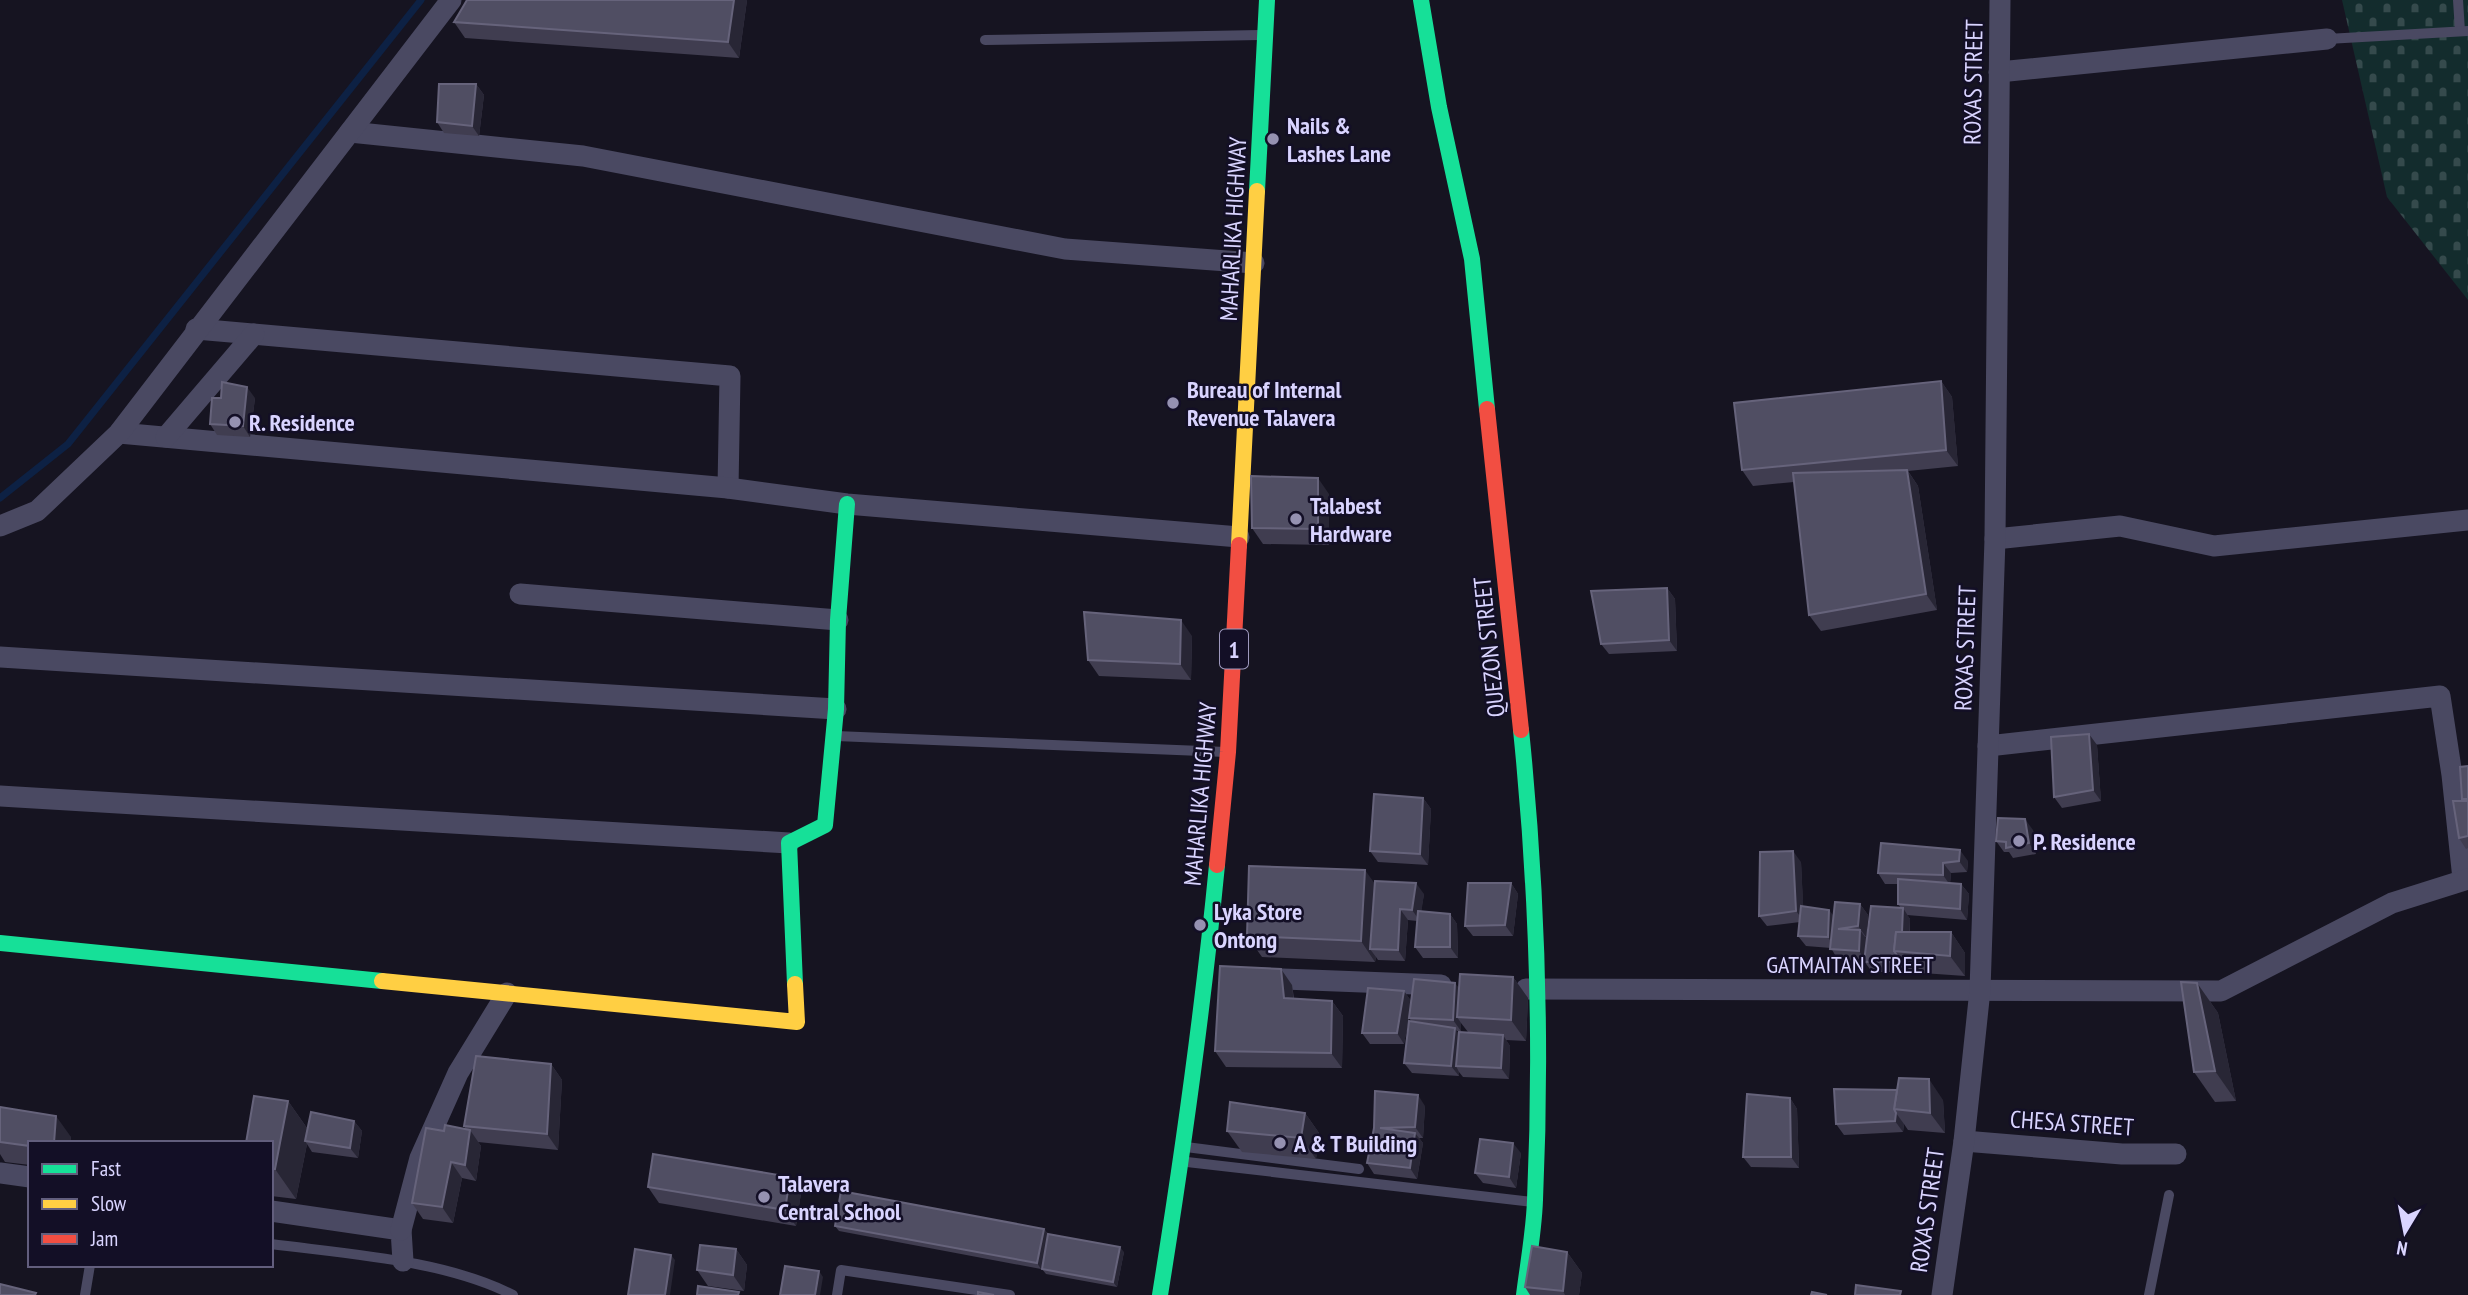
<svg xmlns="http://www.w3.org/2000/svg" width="2468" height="1295" viewBox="0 0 2468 1295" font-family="'PT Sans Narrow',sans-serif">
<defs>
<pattern id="cemetery-stones" width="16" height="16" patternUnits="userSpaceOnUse" patternTransform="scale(1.75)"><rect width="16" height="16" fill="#132c2d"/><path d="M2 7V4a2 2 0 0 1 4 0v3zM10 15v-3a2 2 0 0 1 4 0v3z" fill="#354a4c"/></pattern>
</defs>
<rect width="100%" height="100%" fill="#161421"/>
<!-- cemetery -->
<polygon fill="url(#cemetery-stones)" points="2342,0 2468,0 2468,300 2387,197"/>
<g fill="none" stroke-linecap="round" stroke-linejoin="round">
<!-- stream -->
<polyline stroke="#0d2144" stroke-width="7" points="0,498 68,444 421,0"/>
<!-- lane -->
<g stroke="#4a4962" stroke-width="10">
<polyline points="2458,0 2460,31"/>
<polyline points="2327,39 2468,31"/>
<polyline points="985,40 1260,35"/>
<polyline points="836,736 1226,752"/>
<polyline points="1186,1147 1359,1169"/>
<polyline points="1187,1162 1533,1202"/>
<path d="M271 1244C347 1254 445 1260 513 1295"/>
<polyline points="85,1295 90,1265"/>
<polyline points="837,1295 841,1270 1010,1295"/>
<polyline points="2149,1295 2169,1195"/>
</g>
<!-- street -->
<g stroke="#4a4962" stroke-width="21">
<polyline points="1999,72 2327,39"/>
<polyline points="350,132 583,156 1065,249 1254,263"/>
<polyline points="196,329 730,376 728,488"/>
<polyline points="119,433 728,488 847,504 1239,537"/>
<polyline points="166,437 254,334"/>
<polyline points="0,526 37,511 119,433 451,0"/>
<polyline points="1995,539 2120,526 2214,546 2468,520"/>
<polyline points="520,594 838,620"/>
<polyline points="0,657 836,709"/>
<polyline points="1988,746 2440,696 2452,775 2463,879"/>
<polyline points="0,796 789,843"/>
<polyline points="1260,978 1441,985"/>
<polyline points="1526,989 2221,991 2392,903 2468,879"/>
<polyline points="1964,1141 2122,1154 2176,1154"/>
<polyline points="0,1173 30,1177"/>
<polyline points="271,1211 401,1230 403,1261"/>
<polyline points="401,1230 420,1158 458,1073 507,993"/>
<polyline points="1942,1295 1964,1141 1980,990 1995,539 2000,0"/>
</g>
<!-- fast -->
<g stroke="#16e098" stroke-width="16">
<polyline points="1421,0 1439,107 1472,259 1487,409"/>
<polyline points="1257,191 1267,0"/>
<path d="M1521 730C1537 886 1542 1044 1535 1200 1534 1231 1528 1263 1524 1295"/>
<polyline points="0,943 382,981"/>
<polyline points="795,984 789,843 825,825 836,709 838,620 847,504"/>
<path d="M1160 1295C1183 1152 1203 1009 1217 865"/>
</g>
<!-- slow -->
<g stroke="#ffcf43" stroke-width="16">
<polyline points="1239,545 1257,191"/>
<polyline points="382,981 797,1022 795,984"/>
</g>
<!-- jam -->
<g stroke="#f24e42" stroke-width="16">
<polyline points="1487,409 1521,730"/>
<polyline points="1217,865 1228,752 1239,545"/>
</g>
</g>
<!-- wall -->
<g fill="#403d50" fill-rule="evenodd">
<polygon points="747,0 739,58 465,38 454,22"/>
<polygon points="476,84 484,95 479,136 444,133 437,122"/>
<polygon points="1941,381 1952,397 1958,466 1908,471 1918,486 1937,610 1821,631 1809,615 1794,482 1753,486 1742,470"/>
<polygon points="255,398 250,437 217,435 210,424"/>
<polygon points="1329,494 1329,545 1263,544 1252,528"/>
<polygon points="1667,588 1675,599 1677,651 1609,654 1601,644"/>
<polygon points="1192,636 1191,680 1099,676 1088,660"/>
<polygon points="2097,745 2101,801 2062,808 2054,797"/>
<polygon points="2468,766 2468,848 2466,849 2459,838 2463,801 2462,799"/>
<polygon points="1423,798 1431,809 1428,865 1378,862 1370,851"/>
<polygon points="2033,830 2036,854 2013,858 2009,852 2004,852 1996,841"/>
<polygon points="1881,843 1968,861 1967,872 1951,873 1950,883 1961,884 1969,894 1967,920 1907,915 1910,919 1910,932 1951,932 1965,953 1965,976 1908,972 1872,972 1864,961 1838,960 1831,948 1806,946 1798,936 1800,922 1767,926 1759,916 1801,862 1803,906 1833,916 1860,904 1868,915 1866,937 1865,937 1867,940 1901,908 1898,904 1898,884 1885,884 1878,873"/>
<polygon points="1375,883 1424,894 1421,911 1450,914 1457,924 1458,958 1423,958 1415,947 1417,921 1408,920 1405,961 1378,960 1376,957 1375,962 1262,957 1247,936"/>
<polygon points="1511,883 1518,894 1513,936 1473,936 1465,926"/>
<path d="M1513 977 1528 998 1526 1041 1506 1040 1510 1046 1509 1079 1463 1077 1459 1072V1076L1412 1073 1404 1063 1412 1022 1409 1018 1410 1011 1404 1044H1370L1362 1033 1404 991 1411 1001 1459 988ZM1461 1023 1468 1032 1459 1034 1456 1031H1461Z"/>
<polygon points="2197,983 2218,1013 2236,1101 2215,1102 2194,1072"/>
<polygon points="1292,985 1294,998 1332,1001 1343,1016 1342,1068 1226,1067 1215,1051"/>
<polygon points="551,1064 562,1080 558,1150 478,1142 481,1146 476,1181 462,1178 453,1223 423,1219 412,1203 444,1131 466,1130 464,1126"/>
<polygon points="1834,1089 1943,1100 1945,1133 1908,1130 1904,1124 1903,1132 1844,1135 1836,1124"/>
<polygon points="1790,1098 1797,1109 1799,1168 1751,1167 1743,1157"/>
<polygon points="288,1101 307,1128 354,1121 362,1131 358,1158 312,1152 307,1144 296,1199 271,1196 271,1143"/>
<polygon points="1425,1106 1423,1138 1419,1138 1423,1143 1417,1179 1374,1174 1367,1163 1374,1128"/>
<polygon points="0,1107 71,1137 70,1143 30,1143 30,1165 5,1162 0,1154"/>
<polygon points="1305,1113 1319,1133 1316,1159 1242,1152 1227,1131"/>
<polygon points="1521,1153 1516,1188 1483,1183 1475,1173"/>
<polygon points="790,1177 801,1193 796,1226 659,1203 648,1187"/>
<polygon points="835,1226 1044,1229 1048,1234 1041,1269 839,1231"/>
<polygon points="736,1249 747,1265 744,1291 708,1286 697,1270"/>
<polygon points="1124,1252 1117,1287 1046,1274 1042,1269"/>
<polygon points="1567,1252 1582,1273 1579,1295 1530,1295 1525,1287"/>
</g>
<!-- shaded-wall -->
<g fill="#282635">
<polygon points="734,0 747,0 739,58 728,42"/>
<polygon points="476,84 484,95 479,136 472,126"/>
<polygon points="1941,381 1952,397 1958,466 1946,450"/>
<polygon points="247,387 255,398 250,437 243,426"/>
<polygon points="1907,470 1918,486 1937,610 1926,594"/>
<polygon points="1318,478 1329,494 1329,545 1318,529"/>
<polygon points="1667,588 1675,599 1677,651 1669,640"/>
<polygon points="1181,620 1192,636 1191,680 1180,664"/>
<polygon points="2089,734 2097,745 2101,801 2093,790"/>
<polygon points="1423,798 1431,809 1428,865 1420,854"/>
<polygon points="2025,819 2033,830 2036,854 2029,843"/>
<polygon points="1960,850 1968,861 1967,872 1959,861"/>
<polygon points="1793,851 1801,862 1804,921 1796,911"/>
<polygon points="1943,863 1951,873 1950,885 1943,875"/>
<polygon points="1365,870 1380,891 1370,949 1376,957 1375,962 1361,941"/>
<polygon points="1416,883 1424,894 1420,921 1412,910"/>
<polygon points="1511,883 1518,894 1513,936 1505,925"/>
<polygon points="1961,884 1969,894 1967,920 1960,909"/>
<polygon points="1860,904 1868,915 1866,937 1858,926"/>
<polygon points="1903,908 1910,919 1909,952 1901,951"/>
<polygon points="1400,909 1408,920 1405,961 1398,950"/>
<polygon points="1829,910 1837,920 1835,948 1828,937"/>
<polygon points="1450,914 1457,924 1458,958 1450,947"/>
<polygon points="1860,930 1868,941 1866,961 1859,951"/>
<polygon points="1951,932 1965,953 1965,976 1950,956"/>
<polygon points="1281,969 1292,985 1295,1014 1284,998"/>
<polygon points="1513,977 1528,998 1526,1041 1511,1020"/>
<polygon points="1455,983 1463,993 1457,1017 1461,1023 1461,1031 1453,1020"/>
<polygon points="2197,983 2218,1013 2236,1101 2215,1071"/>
<polygon points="1404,991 1412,1002 1404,1044 1397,1033"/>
<polygon points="1332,1001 1343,1016 1342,1068 1331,1053"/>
<polygon points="1455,1028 1462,1039 1456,1066 1459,1072 1459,1076 1451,1066"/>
<polygon points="1503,1035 1510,1046 1509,1079 1501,1068"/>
<polygon points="551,1064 562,1080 558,1150 547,1134"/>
<polygon points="1929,1079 1943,1100 1945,1133 1930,1113"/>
<polygon points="1418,1095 1425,1106 1423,1138 1415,1127"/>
<polygon points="1790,1098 1797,1109 1799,1168 1791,1157"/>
<polygon points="288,1101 309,1131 305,1141 307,1144 296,1199 275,1169"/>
<polygon points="1305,1113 1319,1133 1316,1159 1301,1138"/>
<polygon points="1896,1113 1904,1124 1903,1132 1895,1121"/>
<polygon points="56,1116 71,1137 70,1143 54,1143"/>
<polygon points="354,1121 362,1131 358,1158 350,1148"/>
<polygon points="470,1130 481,1146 476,1181 465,1165"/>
<polygon points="1415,1133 1423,1143 1417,1179 1410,1168"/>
<polygon points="1513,1143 1521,1153 1516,1188 1509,1177"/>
<polygon points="451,1162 462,1178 453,1223 442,1207"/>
<polygon points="790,1177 801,1193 796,1226 785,1210"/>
<polygon points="1044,1229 1048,1234 1041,1269 1037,1263"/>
<polygon points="1120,1247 1124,1252 1117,1287 1113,1282"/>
<polygon points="736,1249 747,1265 744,1291 733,1275"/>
<polygon points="1567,1252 1582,1273 1579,1295 1565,1295 1563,1291"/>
<polygon points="671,1255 675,1260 670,1295 665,1295"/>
<polygon points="819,1271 823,1277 820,1295 815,1295"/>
</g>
<!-- building -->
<g fill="#504e63" stroke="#66637b" stroke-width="2">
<polygon points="467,0 734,0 728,42 454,22"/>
<polygon points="439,84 476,84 472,126 437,122"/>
<polygon points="1941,381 1946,450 1742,470 1734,403"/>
<polygon points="222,382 247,387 243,426 210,424 212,398 221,398"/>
<polygon points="1907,470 1926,594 1809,615 1793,473"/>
<polygon points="1251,476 1318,478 1318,529 1252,528"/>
<polygon points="1667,588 1669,640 1601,644 1591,591"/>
<polygon points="1084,612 1181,620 1180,664 1088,660"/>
<polygon points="2089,734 2093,790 2054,797 2051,737"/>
<polygon points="2468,766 2468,799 2462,799 2460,767"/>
<polygon points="1374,794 1423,798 1420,854 1370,851"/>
<polygon points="2453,801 2468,801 2468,836 2459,838"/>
<polygon points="1998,818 2025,819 2029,843 2006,848 2006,842 1996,841"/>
<polygon points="1881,843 1960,850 1959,861 1943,863 1943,875 1878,873"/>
<polygon points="1793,851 1796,911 1759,916 1760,852"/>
<polygon points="1249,866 1365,870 1361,941 1247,936"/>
<polygon points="1898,879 1961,884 1960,909 1898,904"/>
<polygon points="1375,881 1416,883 1412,910 1400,909 1398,950 1370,949"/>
<polygon points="1468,883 1511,883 1505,925 1465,926"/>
<polygon points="1835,902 1860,904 1858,926 1838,929 1860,930 1859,951 1830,949"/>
<polygon points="1801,906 1829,910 1828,937 1798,936"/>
<polygon points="1871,906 1903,908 1902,932 1896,932 1894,951 1901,961 1864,962"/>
<polygon points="1418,911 1450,914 1450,947 1415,947"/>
<polygon points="1896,932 1951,932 1950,956 1894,951"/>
<polygon points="1220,966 1281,969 1284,998 1332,1001 1331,1053 1215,1051"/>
<polygon points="1460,974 1513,977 1511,1020 1457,1017"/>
<polygon points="1414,979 1455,983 1453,1020 1409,1018"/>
<polygon points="2181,982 2197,983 2215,1071 2194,1072"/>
<polygon points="1368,988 1404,991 1397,1033 1362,1033"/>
<polygon points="1409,1021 1455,1028 1451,1066 1404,1063"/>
<polygon points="1459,1032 1503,1035 1501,1068 1456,1066"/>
<polygon points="476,1056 551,1064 547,1134 464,1126"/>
<polygon points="1899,1078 1929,1079 1930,1113 1894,1109"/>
<polygon points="1834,1089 1897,1090 1894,1109 1896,1113 1895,1121 1836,1124"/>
<polygon points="1375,1091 1418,1095 1415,1127 1380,1128 1415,1133 1410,1168 1367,1163 1374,1128"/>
<polygon points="1747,1094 1790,1098 1791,1157 1743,1157"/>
<polygon points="254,1096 288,1101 275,1169 271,1169 271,1143 246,1143"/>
<polygon points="1230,1102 1305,1113 1301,1138 1227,1131"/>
<polygon points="0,1107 56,1116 54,1143 30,1143 30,1146 0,1142"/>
<polygon points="311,1112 354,1121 350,1148 305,1141"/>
<polygon points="445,1125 470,1130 465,1165 451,1162 442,1207 412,1203 426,1128 444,1131"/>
<polygon points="1480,1139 1513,1143 1509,1177 1475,1173"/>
<polygon points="653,1154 790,1177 785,1210 648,1187"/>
<polygon points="841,1191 1044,1229 1037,1263 835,1226"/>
<polygon points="1048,1234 1120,1247 1113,1282 1042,1269"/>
<polygon points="700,1245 736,1249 733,1275 697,1270"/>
<polygon points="1532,1246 1567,1252 1563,1291 1525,1287"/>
<polygon points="635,1249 671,1255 665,1295 628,1295"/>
<polygon points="785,1266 819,1271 815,1295 780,1295"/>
<polygon points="0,1284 36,1293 35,1295 0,1295"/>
<polygon points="1856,1285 1901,1291 1900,1295 1855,1295"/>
<polygon points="698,1286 739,1292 738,1295 697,1295"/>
<polygon points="978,1292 994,1295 978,1295"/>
<polygon points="1812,1292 1827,1295 1811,1295"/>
</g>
<!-- markers -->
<g fill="#9591b1" stroke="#130f26" stroke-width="2.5">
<circle cx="1273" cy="139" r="7"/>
<circle cx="1173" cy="403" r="7"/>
<circle cx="235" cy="422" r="7"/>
<circle cx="1296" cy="519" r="7"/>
<circle cx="2019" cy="841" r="7"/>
<circle cx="1200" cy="925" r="7"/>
<circle cx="1280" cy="1143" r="7"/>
<circle cx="764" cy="1197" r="7"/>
</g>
<g text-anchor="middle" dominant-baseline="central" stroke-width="5" stroke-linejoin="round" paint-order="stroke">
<!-- shield labels -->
<rect fill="#130f26" stroke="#9e99be" stroke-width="2" x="1220" y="629.5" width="28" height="39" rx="5"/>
<g font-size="23" font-weight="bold" fill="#d9d4ff">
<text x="1234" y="649">1</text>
</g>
<!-- street labels -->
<g font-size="24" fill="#d9d4ff" stroke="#130f26">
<text transform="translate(1973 82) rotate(-89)">ROXAS STREET</text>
<text transform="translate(1233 229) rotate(-87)">MAHARLIKA HIGHWAY</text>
<text transform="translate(1489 647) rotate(-96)">QUEZON STREET</text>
<text transform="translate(1965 648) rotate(-88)">ROXAS STREET</text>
<text transform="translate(1200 794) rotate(-85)">MAHARLIKA HIGHWAY</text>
<text x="1850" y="964">GATMAITAN STREET</text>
<text transform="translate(2072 1123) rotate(4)">CHESA STREET</text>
<text transform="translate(1927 1210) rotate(-82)">ROXAS STREET</text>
</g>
<!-- poi labels -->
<g font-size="24" font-weight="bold" fill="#d9d4ff" stroke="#130f26" text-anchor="start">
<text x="1287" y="125">Nails &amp;<tspan x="1287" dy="28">Lashes Lane</tspan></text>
<text x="1187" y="389">Bureau of Internal<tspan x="1187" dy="28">Revenue Talavera</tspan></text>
<text x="249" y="422">R. Residence</text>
<text x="1310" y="505">Talabest<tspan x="1310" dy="28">Hardware</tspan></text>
<text x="2033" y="841">P. Residence</text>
<text x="1214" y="911">Lyka Store<tspan x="1214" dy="28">Ontong</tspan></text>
<text x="1294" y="1143">A &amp; T Building</text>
<text x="778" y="1183">Talavera<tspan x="778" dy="28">Central School</tspan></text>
</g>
</g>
<!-- legend -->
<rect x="28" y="1141" width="245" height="126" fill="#130f26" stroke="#625e7d" stroke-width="2"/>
<rect x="42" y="1164" width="35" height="10" fill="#16e098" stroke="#625e7d" stroke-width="2"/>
<text x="91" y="1176" font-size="21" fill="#d9d4ff">Fast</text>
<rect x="42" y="1199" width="35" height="10" fill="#ffcf43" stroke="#625e7d" stroke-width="2"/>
<text x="91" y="1211" font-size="21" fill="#d9d4ff">Slow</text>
<rect x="42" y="1234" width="35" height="10" fill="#f24e42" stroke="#625e7d" stroke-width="2"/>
<text x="91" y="1246" font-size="21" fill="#d9d4ff">Jam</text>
<!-- north arrow -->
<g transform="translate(2405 1232) rotate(190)" stroke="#130f26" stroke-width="5" paint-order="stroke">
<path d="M0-5L12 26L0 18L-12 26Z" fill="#d9d4ff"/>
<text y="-10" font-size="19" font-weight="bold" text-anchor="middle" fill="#d9d4ff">N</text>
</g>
</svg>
